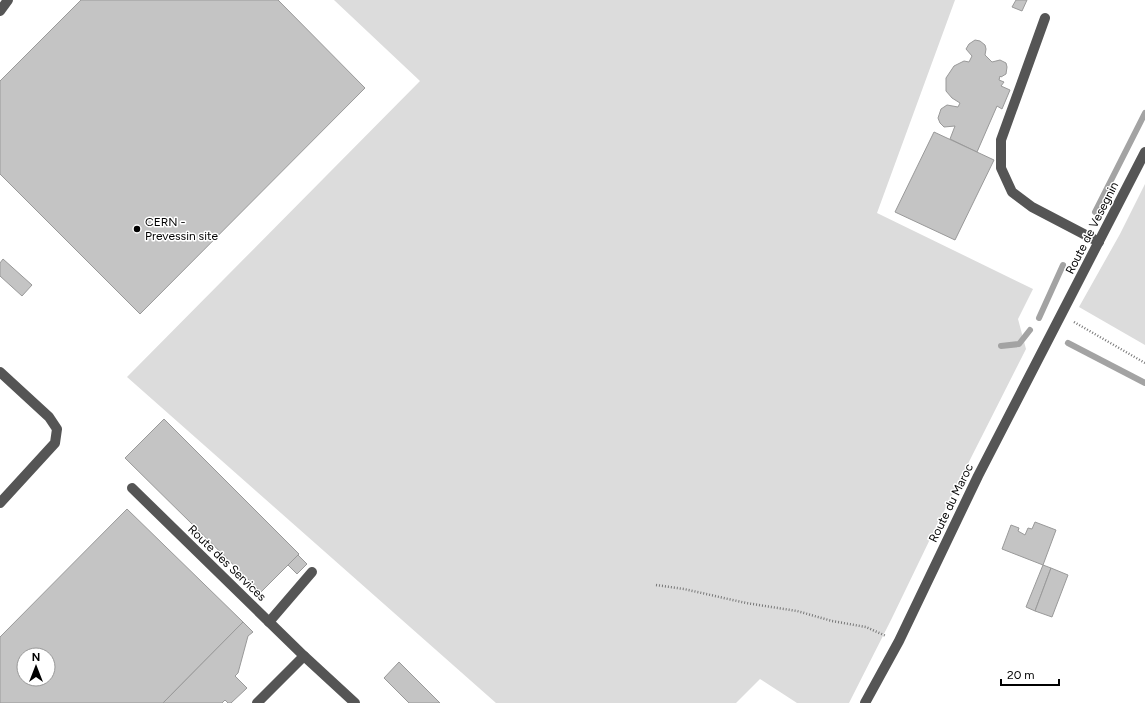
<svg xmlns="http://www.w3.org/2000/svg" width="1145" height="703" viewBox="0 0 1145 703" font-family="Figtree,sans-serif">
<rect width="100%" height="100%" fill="#fff"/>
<!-- green -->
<g fill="#dcdcdc">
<polygon points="334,0 955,0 877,213 1033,289 1018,319 1026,349 933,533 891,620 849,703 797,703 760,679 736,703 496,703 127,377 420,81"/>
<polygon points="1145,184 1145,345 1079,307 1120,234"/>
</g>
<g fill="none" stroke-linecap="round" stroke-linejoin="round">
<!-- stream -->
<g stroke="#a3a3a3" stroke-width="6">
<polyline points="1095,212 1145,113"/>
<polyline points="1039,318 1063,265"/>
<polyline points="1068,343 1145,383"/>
<polyline points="1001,346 1019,344 1030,330"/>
</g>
</g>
<!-- building -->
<g fill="#c4c4c4" stroke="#999" fill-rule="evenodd">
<polygon points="81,0 278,0 365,88 140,314 0,174 0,81"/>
<polygon points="1016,0 1027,0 1022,11 1012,7"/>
<polygon points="975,40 980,41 985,45 986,49 985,55 992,62 1000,60 1006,63 1007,67 1006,74 1001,77 1000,76 999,80 1004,82 1001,86 1010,90 1002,109 997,106 977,152 950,139 955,126 944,127 940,123 938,118 941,109 947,105 958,107 960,103 952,98 946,91 946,78 954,66 964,61 969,62 972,56 966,49 969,44"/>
<polygon points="934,132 994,160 955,240 895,212"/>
<polygon points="3,259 32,285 22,296 0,276 0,263"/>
<polygon points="164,419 299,554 261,592 125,458"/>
<path d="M127 509 243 622 163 703H0V637ZM24 655H48V679H24Z"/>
<polygon points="1035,522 1056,530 1043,565 1002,549 1011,525 1019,528 1018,531 1025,535 1028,528 1032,529"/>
<polygon points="298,555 307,564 297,574 288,565"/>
<polygon points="1043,565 1051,568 1035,611 1026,607"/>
<polygon points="1051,568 1068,575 1052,617 1035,611"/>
<polygon points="243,622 253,632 248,636 238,673 235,676 247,688 231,703 228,703 225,700 222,703 163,703"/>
<polygon points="399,662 440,703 409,703 384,678"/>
</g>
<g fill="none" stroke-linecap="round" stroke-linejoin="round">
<!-- path -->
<g stroke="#777" stroke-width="2.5" stroke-dasharray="1 2" stroke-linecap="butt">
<polyline points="1074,322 1145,363"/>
<polyline points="656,585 684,589 746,603 797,611 832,621 866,627 886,636"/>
</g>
<!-- minor -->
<g stroke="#555" stroke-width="10">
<polyline points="0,11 8,0"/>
<polyline points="1045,18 1001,140 1001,168 1012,192 1032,207 1099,242"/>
<polyline points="0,372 49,417 57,429 55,443 0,503"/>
<polyline points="132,488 304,656 355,703"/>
<polyline points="269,622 312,572"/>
<polyline points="257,703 304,656"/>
<polyline points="865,703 899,641 978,476 1145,152"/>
</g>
</g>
<!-- markers -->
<circle fill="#000" stroke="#fff" stroke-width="1.5" cx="137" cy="229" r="4"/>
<g text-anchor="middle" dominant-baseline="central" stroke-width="3" stroke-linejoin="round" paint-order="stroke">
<!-- poi labels -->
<g font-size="12" fill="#000" stroke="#fff" text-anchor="start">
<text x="145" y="222">CERN -<tspan x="145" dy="14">Prevessin site</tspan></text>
</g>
<!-- street labels -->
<g font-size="12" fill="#000" stroke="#fff">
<text transform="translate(1092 228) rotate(-63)">Route de Vesegnin</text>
<text transform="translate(951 503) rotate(-64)">Route du Maroc</text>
<text transform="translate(227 563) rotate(44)">Route des Services</text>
</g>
</g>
<!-- north arrow -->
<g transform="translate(36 667)"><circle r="19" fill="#ffffff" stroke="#999999"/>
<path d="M0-3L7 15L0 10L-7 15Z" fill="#000000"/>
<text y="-6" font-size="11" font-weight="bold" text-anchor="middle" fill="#000000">N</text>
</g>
<!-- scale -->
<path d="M1001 679v6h58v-6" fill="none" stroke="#000000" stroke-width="2"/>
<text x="1007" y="679" font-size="12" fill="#000000" stroke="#ffffff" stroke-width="3" paint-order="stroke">20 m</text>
</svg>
